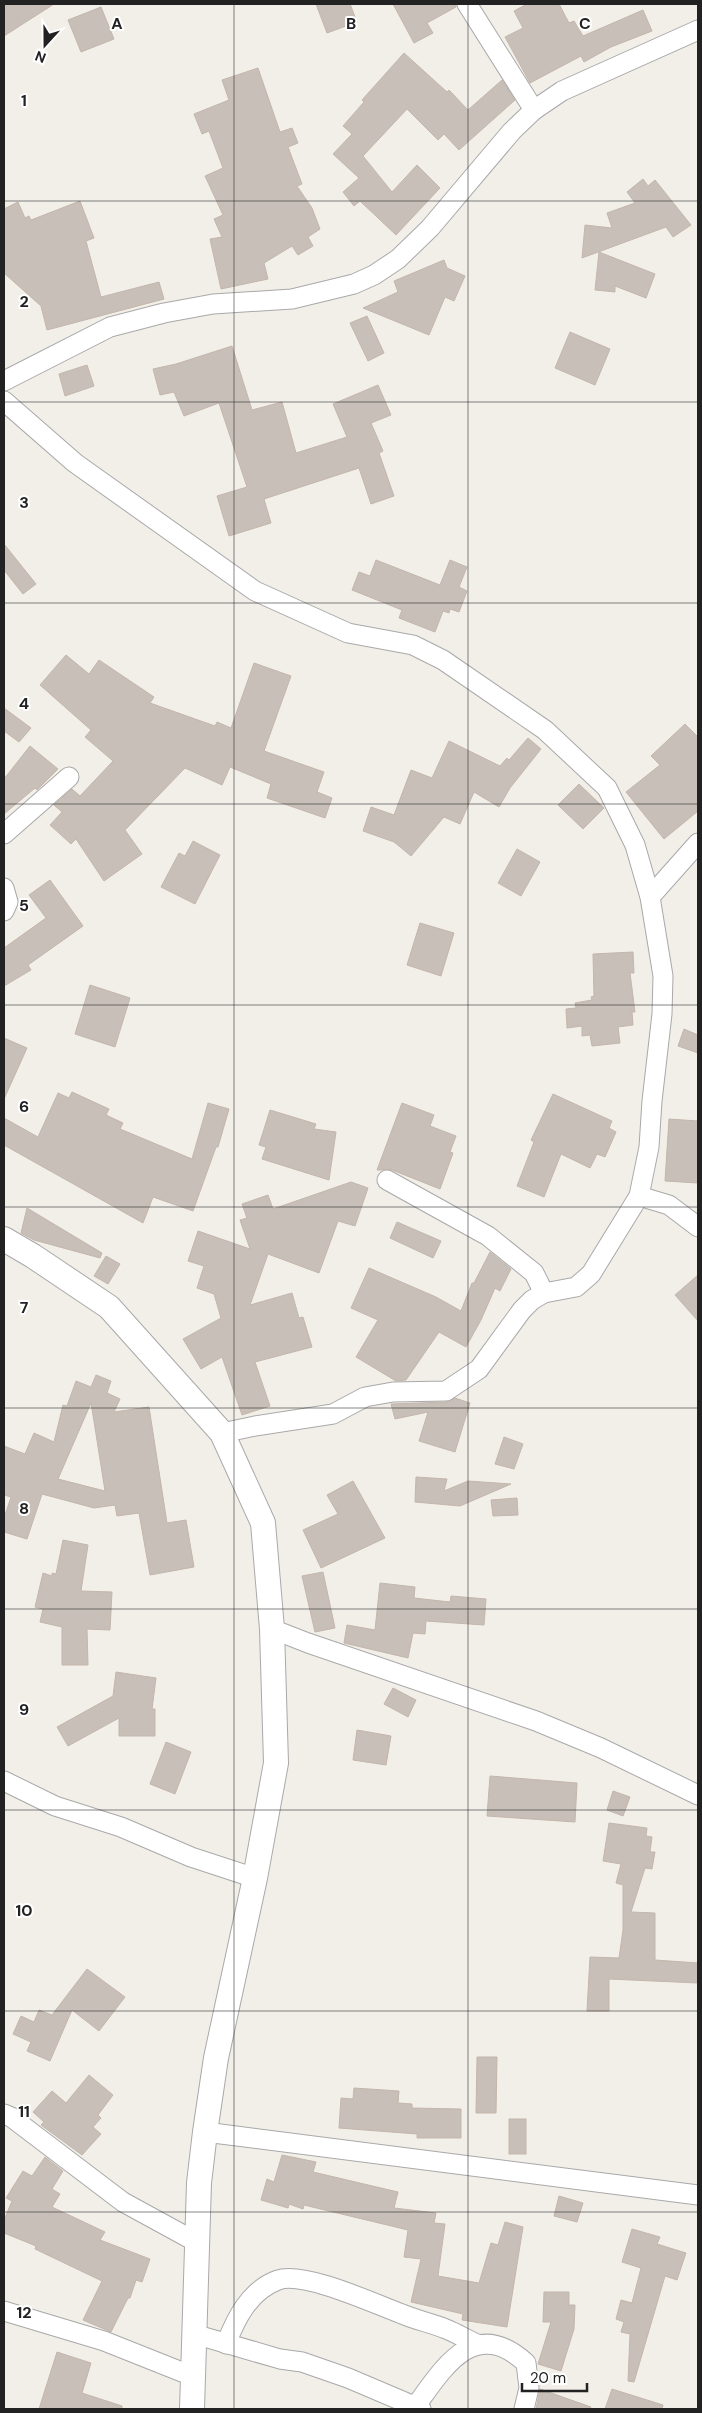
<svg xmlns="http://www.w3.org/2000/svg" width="702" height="2413" viewBox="0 0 702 2413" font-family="'DM Sans',sans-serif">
<rect width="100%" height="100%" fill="#f2efe9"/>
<!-- building -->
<g fill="#c7bfb8" stroke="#c4b6ab" fill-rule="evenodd">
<polygon points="4,4 54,4 4,36"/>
<polygon points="316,4 350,4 357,22 327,33"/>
<polygon points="393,4 456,4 456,7 427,23 433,33 414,43"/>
<polygon points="527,4 559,4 569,23 574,21 583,36 643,10 652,31 611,47 584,62 581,56 530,83 505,37 523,28 514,11"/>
<polygon points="101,7 114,39 81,52 68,20"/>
<polygon points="404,53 447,92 449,90 468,110 502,80 515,100 459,150 444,134 438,140 407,109 363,156 392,192 417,165 440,188 396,235 360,201 354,206 343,192 359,178 333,154 352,134 343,126 364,102 362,100"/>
<polygon points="258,68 280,132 292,128 298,143 288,147 302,184 297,186 312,208 320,229 308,237 313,246 298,255 292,246 264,263 268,279 221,289 210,239 222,237 214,219 223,215 205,176 223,168 209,131 202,134 194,114 229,100 222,80"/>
<polygon points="643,179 648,186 655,180 691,225 673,237 666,227 582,258 585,225 612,228 607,213 635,203 627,192"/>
<polygon points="80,201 94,238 86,241 101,297 159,282 164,299 47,330 41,306 4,273 4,209 18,202 25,218 29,216 31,220"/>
<polygon points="599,252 655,274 646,298 615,286 615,292 595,290"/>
<polygon points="444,260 447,268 465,276 454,301 445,297 429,335 363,308 398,292 394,281"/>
<polygon points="367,316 384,353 368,361 350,323"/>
<polygon points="570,332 610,349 595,385 555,368"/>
<polygon points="232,346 252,410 282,402 296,453 347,437 333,404 378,385 391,415 371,423 383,451 379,453 394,496 371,504 359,468 264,499 271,523 229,536 217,496 247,487 219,403 184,416 174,392 160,395 153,369 176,364"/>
<polygon points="87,365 94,386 65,396 59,374"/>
<polygon points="4,544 36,584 23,594 4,570"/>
<polygon points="376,560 440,585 450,560 467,567 459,587 467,591 459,612 450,609 449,613 443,611 435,632 399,618 402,610 352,590 359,572 370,576"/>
<polygon points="66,655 89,674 99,660 154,697 150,703 215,726 217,722 231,728 254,663 291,676 264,751 324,772 317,792 332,798 325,818 267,798 271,784 230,767 222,785 185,768 125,830 142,854 104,881 76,839 71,844 50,825 62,812 54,805 72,789 80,796 113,761 85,737 91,730 40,685"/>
<polygon points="4,708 31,728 19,742 4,731"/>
<polygon points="685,724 698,737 698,811 664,839 626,792 660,765 651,756"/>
<polygon points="528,738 541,749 510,788 499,807 474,792 460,824 444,817 411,856 394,842 363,831 371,807 394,815 411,770 432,778 449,741 500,766 507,758 509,760"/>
<polygon points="30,746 58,769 37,790 35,788 4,814 4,779"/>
<polygon points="579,784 604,808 583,829 558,805"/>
<polygon points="193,841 220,855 195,904 161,887 179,853 185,856"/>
<polygon points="517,849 540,862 521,896 498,883"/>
<polygon points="50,880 83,926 28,965 31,970 4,986 4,948 46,918 29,895"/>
<polygon points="420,923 454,933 441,976 407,965"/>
<polygon points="633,952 634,973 630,973 635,1012 632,1012 633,1025 618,1027 620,1043 592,1046 590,1035 582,1036 582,1026 567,1028 566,1009 576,1008 575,1003 592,1000 591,997 594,996 593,954"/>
<polygon points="90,985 130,998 115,1047 75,1034"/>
<polygon points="684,1029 698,1035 698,1053 678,1046"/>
<polygon points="4,1038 27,1048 4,1099"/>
<polygon points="72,1092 109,1109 106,1115 123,1123 120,1129 192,1159 208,1103 229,1109 218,1147 216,1147 193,1211 153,1197 143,1223 4,1145 4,1118 38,1137 58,1093 69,1098"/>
<polygon points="553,1094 612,1121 609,1128 616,1132 605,1157 597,1154 590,1168 561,1154 544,1197 517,1186 534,1142 531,1140"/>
<polygon points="402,1103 434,1115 430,1126 456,1136 450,1152 453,1153 440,1189 392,1170 377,1170"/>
<polygon points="270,1110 316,1124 314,1129 336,1132 329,1180 262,1159 266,1147 259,1145"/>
<polygon points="669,1119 698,1121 698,1183 665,1181"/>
<polygon points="351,1182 368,1188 355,1226 338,1221 319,1273 268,1254 250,1305 292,1293 299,1318 303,1317 312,1347 255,1362 270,1406 242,1415 222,1357 201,1369 183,1339 221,1318 214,1294 197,1288 204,1266 188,1261 198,1231 250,1249 240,1220 247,1218 242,1204 268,1195 273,1209"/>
<polygon points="27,1208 102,1253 100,1258 34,1240 21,1233"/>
<polygon points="397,1222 441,1241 433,1258 390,1238"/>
<polygon points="490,1252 511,1269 500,1291 495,1288 481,1320 466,1347 439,1332 406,1380 396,1381 356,1357 378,1320 351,1308 369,1268 436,1297 461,1311 472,1283 474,1283"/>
<polygon points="106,1256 120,1264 108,1284 94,1276"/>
<polygon points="698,1275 698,1321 675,1295"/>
<path d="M96 1375 111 1381 107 1393 120 1399 114 1412 149 1407 167 1523 186 1520 194 1567 150 1575 139 1513 117 1516 115 1505 94 1508 42 1494 27 1539 4 1532V1518L11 1497 4 1495V1446L25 1454 34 1433 54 1442 63 1405 67 1406 76 1381 91 1387ZM91 1403 93 1415 105 1491 58 1479Z"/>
<polygon points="455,1398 470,1403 455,1452 419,1441 428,1412 395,1419 391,1404 446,1402"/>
<polygon points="504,1437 523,1444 514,1469 495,1464"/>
<polygon points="416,1477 447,1479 444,1491 468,1481 511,1484 460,1506 415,1502"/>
<polygon points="353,1481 385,1538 321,1568 303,1530 338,1514 327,1495"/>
<polygon points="517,1498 518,1515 493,1516 491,1500"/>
<polygon points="63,1540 88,1545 81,1591 112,1592 110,1630 87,1629 88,1665 62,1665 62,1627 40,1622 43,1609 35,1607 43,1573 52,1576 52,1573 56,1574"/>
<polygon points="323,1572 335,1628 315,1632 302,1576"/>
<polygon points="380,1583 415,1587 414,1598 450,1602 451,1596 486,1599 484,1625 426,1621 425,1634 413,1633 408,1658 344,1643 347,1625 375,1630"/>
<polygon points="116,1672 156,1678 152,1709 155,1709 155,1736 119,1736 119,1718 68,1746 57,1727 113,1696"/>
<polygon points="393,1688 416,1700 408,1717 384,1704"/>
<polygon points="357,1730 391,1736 386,1765 353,1760"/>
<polygon points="166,1742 191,1752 175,1794 150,1784"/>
<polygon points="490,1776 577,1783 575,1822 487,1816"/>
<polygon points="613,1791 630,1797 623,1816 607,1810"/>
<polygon points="609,1823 647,1828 646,1836 652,1837 650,1852 655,1852 652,1869 645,1868 631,1912 655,1913 655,1960 698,1963 698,1983 609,1979 609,2011 587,2011 590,1957 619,1958 623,1930 623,1885 616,1883 621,1864 603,1861"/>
<polygon points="87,1969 125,1997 99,2031 72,2010 50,2061 27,2051 31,2042 13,2034 21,2016 34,2022 39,2010 52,2015"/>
<polygon points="477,2057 497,2057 496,2113 476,2113"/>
<polygon points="89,2075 113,2095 98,2115 101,2118 93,2127 101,2134 82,2155 41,2125 44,2122 33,2112 52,2091 66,2103"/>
<polygon points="354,2088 399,2091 398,2103 412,2104 412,2108 461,2109 461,2138 417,2138 417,2134 339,2128 341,2098 353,2099"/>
<rect x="509" y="2119" width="17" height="35"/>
<polygon points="282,2155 316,2162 313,2172 398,2192 394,2208 436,2213 434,2223 445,2224 438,2276 479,2283 491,2243 498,2245 505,2222 523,2227 507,2327 462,2320 463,2314 411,2302 421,2259 404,2257 408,2230 304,2205 303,2209 289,2204 288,2208 261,2200 267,2179 274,2182"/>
<polygon points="45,2157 63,2171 52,2189 60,2194 52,2207 105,2232 100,2240 150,2259 142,2282 136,2280 130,2298 128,2298 111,2332 83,2320 102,2281 35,2249 36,2246 4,2233 4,2220 12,2201 6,2198 23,2171 32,2176"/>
<polygon points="559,2196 583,2203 577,2222 554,2216"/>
<polygon points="632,2229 660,2237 657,2244 686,2253 677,2280 665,2276 634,2382 628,2381 630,2334 621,2332 624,2322 616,2319 621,2300 632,2303 641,2268 622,2262"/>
<polygon points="544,2292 569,2292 569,2305 575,2305 574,2329 561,2371 538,2364 551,2322 543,2322"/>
<polygon points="57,2352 91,2363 82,2393 122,2406 122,2409 39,2409"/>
<polygon points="540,2389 591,2407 590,2409 536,2409"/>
<polygon points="612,2389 663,2405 662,2409 605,2409"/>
</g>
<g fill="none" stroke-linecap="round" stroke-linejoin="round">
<defs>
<g id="minor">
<polyline points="467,4 534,110"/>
<polyline points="4,381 110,327 164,313 213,304 292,299 354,284 374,275 398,259 430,228 512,131 534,110 562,91 698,30"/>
<polyline points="4,401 75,463 255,591 348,633 413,645 443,660 545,730 607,788 635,845 650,897 663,976 662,1014 652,1101 649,1147 639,1196 591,1274 576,1287 544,1293 532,1300 522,1310 479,1369 446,1391 393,1392 365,1397 333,1414 255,1426 222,1433"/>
<polyline points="4,834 69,777"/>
<polyline points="4,888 8,902 4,911"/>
<polyline points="650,897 698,843"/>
<polyline points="387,1180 488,1236 534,1273 544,1293"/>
<polyline points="639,1196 669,1205 698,1227"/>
<polyline points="272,1629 308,1643 536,1721 601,1748 698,1795"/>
<polyline points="4,1781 55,1806 121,1827 191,1857 255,1878"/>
<polyline points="4,2114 11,2117 123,2202 198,2243"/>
<polyline points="205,2132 698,2195"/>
<polyline points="4,2311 104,2341 192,2376"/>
<polyline points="194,2334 280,2359 302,2362 348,2378 421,2409"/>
<path d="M226 2344C236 2318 250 2290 278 2280 304 2271 375 2304 402 2314 416 2320 431 2323 446 2329 456 2333 466 2339 477 2344"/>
<path d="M415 2407C444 2367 474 2316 526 2363L529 2388 524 2409"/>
</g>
<polyline id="tertiary" points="4,1239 33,1256 109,1307 222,1433 263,1523 272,1629 276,1763 255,1878 216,2058 205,2132 199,2183 192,2409"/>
</defs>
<!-- minor casing -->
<use href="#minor" stroke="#a9a9a9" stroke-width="21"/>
<!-- tertiary casing -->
<use href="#tertiary" stroke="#a9a9a9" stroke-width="26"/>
<!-- minor -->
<use href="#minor" stroke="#fff" stroke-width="19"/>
<!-- tertiary -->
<use href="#tertiary" stroke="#fff" stroke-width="24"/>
</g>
<!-- grid -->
<path fill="none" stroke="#222" stroke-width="1" stroke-opacity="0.55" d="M234 4V2409M468 4V2409M4 201H698M4 402H698M4 603H698M4 804H698M4 1005H698M4 1207H698M4 1408H698M4 1609H698M4 1810H698M4 2011H698M4 2212H698"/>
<g font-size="16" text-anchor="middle" font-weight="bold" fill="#222" stroke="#fff" stroke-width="4" stroke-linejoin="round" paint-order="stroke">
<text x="117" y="29">A</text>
<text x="351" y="29">B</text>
<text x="585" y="29">C</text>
<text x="24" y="106">1</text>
<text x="24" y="307">2</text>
<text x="24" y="508">3</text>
<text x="24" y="709">4</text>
<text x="24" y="911">5</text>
<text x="24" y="1112">6</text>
<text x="24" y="1313">7</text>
<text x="24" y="1514">8</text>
<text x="24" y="1715">9</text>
<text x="24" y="1916">10</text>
<text x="24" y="2117">11</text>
<text x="24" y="2318">12</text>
</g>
<!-- border -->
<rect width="702" height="2413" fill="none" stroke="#222222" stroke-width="10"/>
<!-- north arrow -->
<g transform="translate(45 45) rotate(201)" stroke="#ffffff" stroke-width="4" paint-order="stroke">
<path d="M0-4L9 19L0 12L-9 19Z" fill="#222222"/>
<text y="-8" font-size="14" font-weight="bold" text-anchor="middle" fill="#222222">N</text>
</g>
<!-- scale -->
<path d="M522 2383v8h65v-8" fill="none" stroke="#222222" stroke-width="2.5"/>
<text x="530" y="2383" font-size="15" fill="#222222" stroke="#ffffff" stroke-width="4" paint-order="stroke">20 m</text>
</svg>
